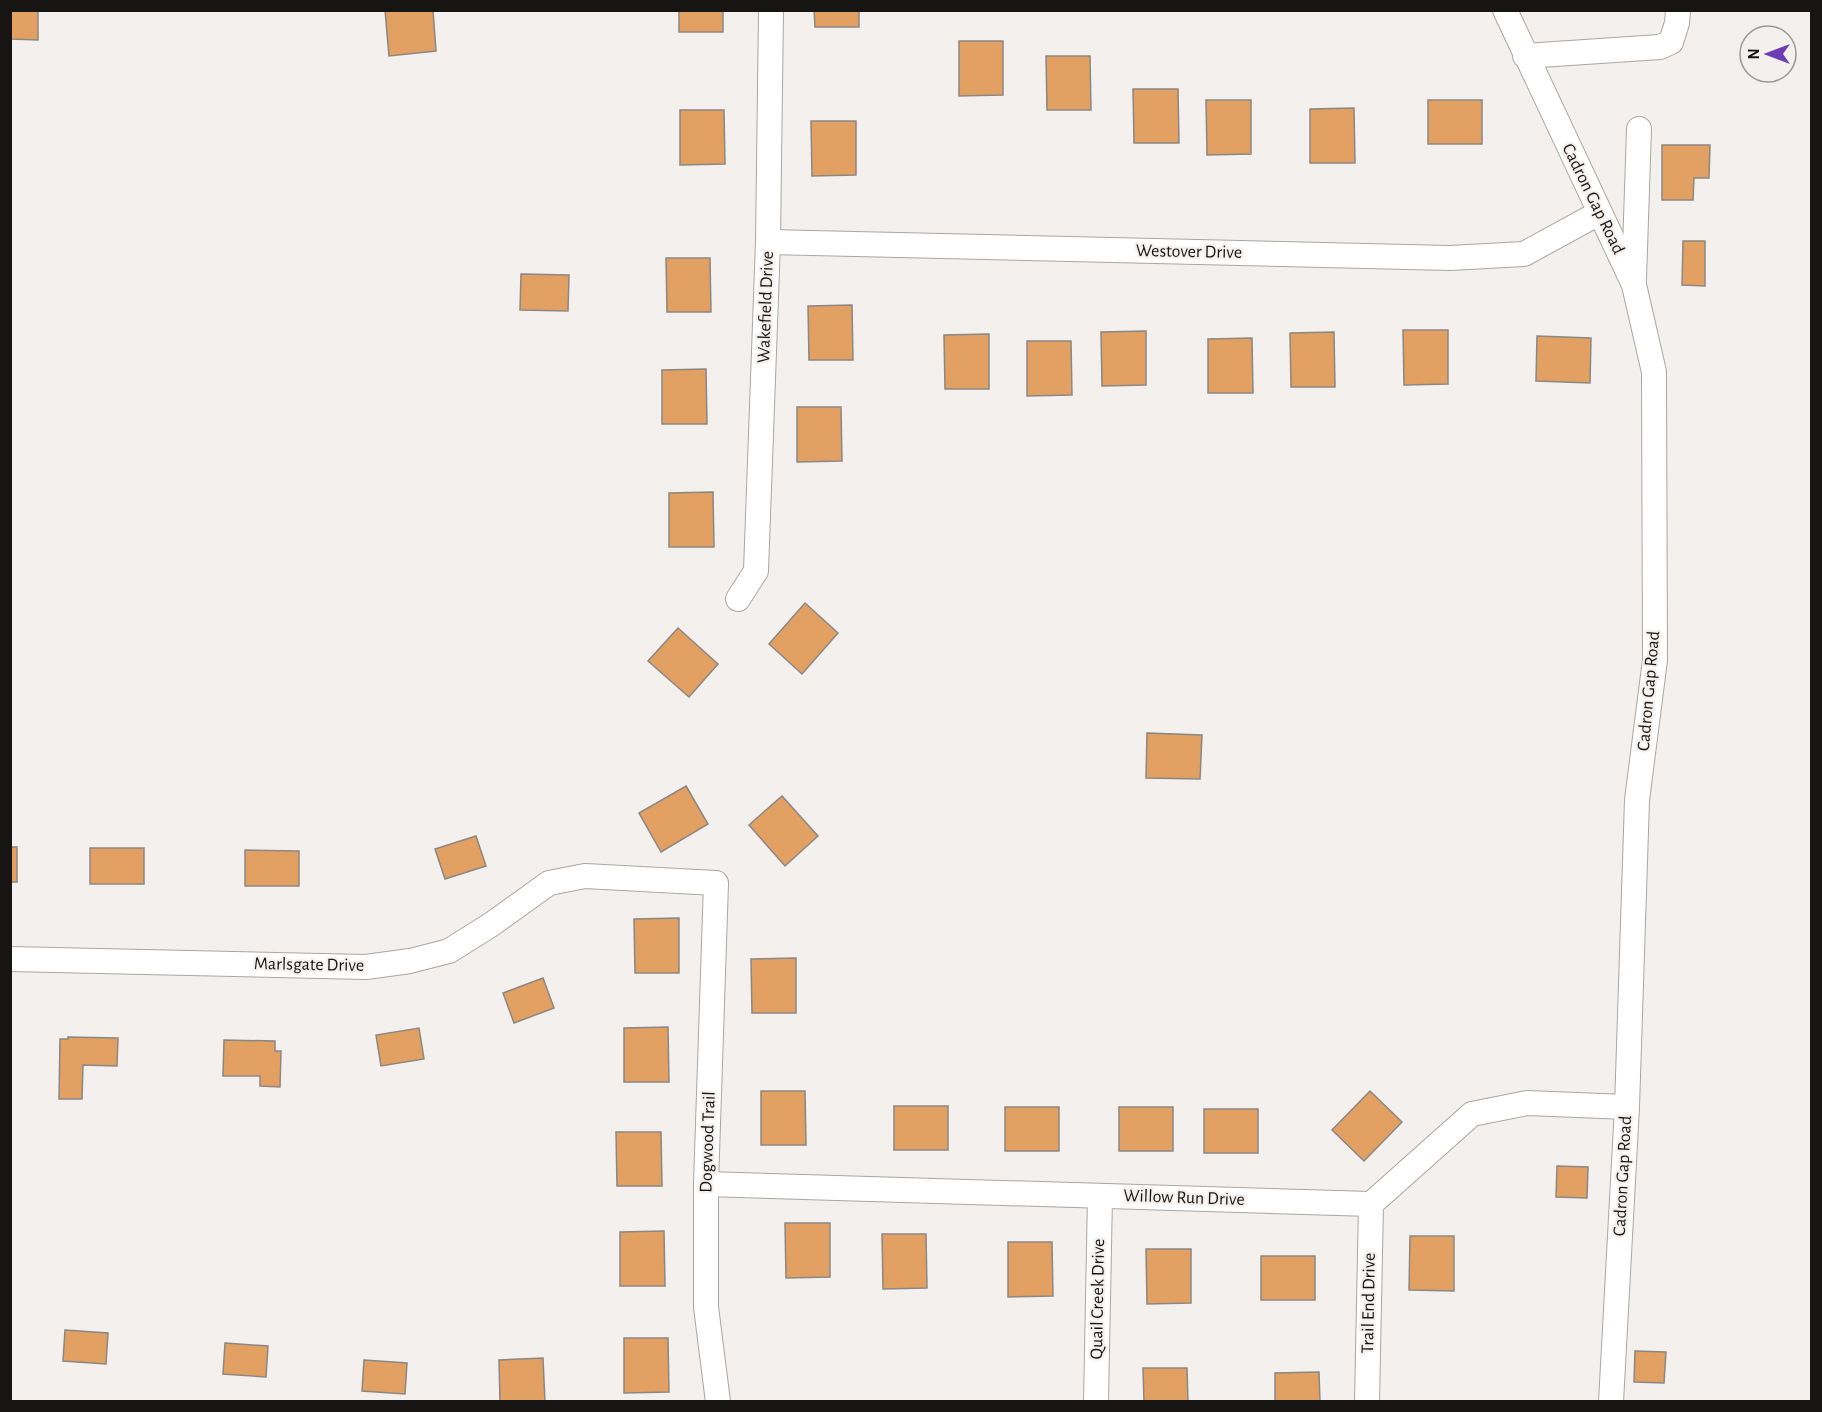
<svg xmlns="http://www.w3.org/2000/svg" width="1822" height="1412" viewBox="0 0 1822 1412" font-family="'Alegreya Sans',sans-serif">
<rect width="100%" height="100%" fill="#f4f0ed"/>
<!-- building -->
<g fill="#e2a162" stroke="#8b8784" stroke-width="1.5">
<polygon points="10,10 38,10 38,40 10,39"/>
<polygon points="385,10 433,10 436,51 389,56"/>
<rect x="679" y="10" width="44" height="22"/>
<polygon points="814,10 859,10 859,27 815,27"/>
<polygon points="959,41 1003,41 1003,95 959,96"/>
<polygon points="1046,56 1090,56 1091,110 1047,110"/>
<polygon points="1133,89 1178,89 1179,143 1134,143"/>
<polygon points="1206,100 1251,100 1251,154 1207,155"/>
<rect x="1428" y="100" width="54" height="44"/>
<polygon points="1354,108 1355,163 1310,163 1310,109"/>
<polygon points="680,110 724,110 725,164 680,165"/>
<polygon points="811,121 856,121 856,175 812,176"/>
<polygon points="1662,145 1710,145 1709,178 1694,178 1693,200 1662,200"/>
<polygon points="1683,241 1705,241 1705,286 1682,285"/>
<polygon points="666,258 710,258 711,312 667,312"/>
<polygon points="521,274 569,275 568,311 520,310"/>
<polygon points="852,305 853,360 809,360 808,306"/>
<polygon points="1403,330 1448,330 1448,384 1404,385"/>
<polygon points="1146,331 1146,385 1102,386 1101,332"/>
<polygon points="1334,332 1335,387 1291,387 1290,333"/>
<polygon points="989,334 989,389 945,389 944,335"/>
<polygon points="1537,336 1591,338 1590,383 1536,381"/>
<polygon points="1252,338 1253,393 1208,393 1208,339"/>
<polygon points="1027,341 1071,341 1072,395 1027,396"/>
<polygon points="706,369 707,424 662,424 662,370"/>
<polygon points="797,407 841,407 842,461 797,462"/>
<polygon points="713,492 714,547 669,547 669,493"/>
<polygon points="805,603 838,633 802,674 769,644"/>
<polygon points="678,628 718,664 689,697 648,661"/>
<polygon points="1147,733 1202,735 1200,779 1146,778"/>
<polygon points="686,786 708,824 661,852 639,813"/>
<polygon points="782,796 818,836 785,866 749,825"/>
<polygon points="476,836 486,866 445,879 435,849"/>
<rect x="10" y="847" width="7" height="35"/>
<rect x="90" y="848" width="54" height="36"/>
<polygon points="245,850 299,851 299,886 245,886"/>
<polygon points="679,918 679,973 635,973 634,919"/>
<polygon points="796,958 796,1013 752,1013 751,959"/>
<polygon points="543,978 554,1008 514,1023 503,993"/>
<polygon points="668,1027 669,1082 624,1082 624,1028"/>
<polygon points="419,1028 424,1059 381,1066 376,1035"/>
<polygon points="68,1037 118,1038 117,1066 83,1065 82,1099 59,1099 60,1039 68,1039"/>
<polygon points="224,1040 275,1041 275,1051 281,1051 280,1087 260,1086 260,1076 223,1076"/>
<polygon points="761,1091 805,1091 806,1145 761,1145"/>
<polygon points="1370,1091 1402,1122 1364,1161 1332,1130"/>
<rect x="894" y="1106" width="54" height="44"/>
<rect x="1005" y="1107" width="54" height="44"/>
<rect x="1119" y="1107" width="54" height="44"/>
<rect x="1204" y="1109" width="54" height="44"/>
<polygon points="616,1132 661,1132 662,1186 617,1186"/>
<polygon points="1557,1166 1588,1167 1587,1198 1556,1197"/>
<polygon points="785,1223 830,1223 830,1277 786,1278"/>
<polygon points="664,1231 665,1286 620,1286 620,1232"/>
<polygon points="882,1234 926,1234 927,1288 883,1289"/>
<polygon points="1410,1236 1454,1236 1454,1291 1409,1290"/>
<polygon points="1008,1242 1052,1242 1053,1296 1008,1297"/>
<polygon points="1146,1249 1191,1249 1191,1303 1147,1304"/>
<rect x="1261" y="1256" width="54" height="44"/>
<polygon points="65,1330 108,1333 106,1364 63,1361"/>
<polygon points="624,1338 668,1338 669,1392 624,1393"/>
<polygon points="225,1343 268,1346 266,1377 223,1374"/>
<polygon points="1635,1351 1666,1352 1664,1383 1634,1382"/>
<polygon points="543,1358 545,1402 500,1402 499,1360"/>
<polygon points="364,1360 407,1363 405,1394 362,1391"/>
<polygon points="1143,1368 1187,1368 1188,1402 1144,1402"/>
<polygon points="1319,1372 1320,1402 1275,1402 1275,1373"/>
</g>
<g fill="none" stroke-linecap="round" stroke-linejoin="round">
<defs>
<g id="minor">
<polyline points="1505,10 1634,285 1654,372 1655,660 1637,800 1627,1107 1611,1402"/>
<polyline points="1525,56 1660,47 1671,42 1677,23 1678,10"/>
<polyline points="768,242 1450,258 1524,254 1599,213"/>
<polyline points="1634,279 1639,129"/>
<polyline points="738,599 756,571 768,242 771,10"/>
<polyline points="10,959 366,967 410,961 449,951 492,924 549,883 585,876 716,883 706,1184 706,1307 718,1402"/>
<polyline points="706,1184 1371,1204 1472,1114 1527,1103 1627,1107"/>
<polyline points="1096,1402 1100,1196"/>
<polyline points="1367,1402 1371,1204"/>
</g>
</defs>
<!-- minor casing -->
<use href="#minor" stroke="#aaa6a3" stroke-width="26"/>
<!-- minor -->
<use href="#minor" stroke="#fff" stroke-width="24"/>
</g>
<g text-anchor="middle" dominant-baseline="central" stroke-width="4.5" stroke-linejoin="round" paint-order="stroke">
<!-- street labels -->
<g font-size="18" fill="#161514" stroke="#f4f0ed">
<text transform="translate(1593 199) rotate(64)">Cadron Gap Road</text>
<text transform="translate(1189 252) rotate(1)">Westover Drive</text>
<text transform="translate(766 307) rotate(-88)">Wakefield Drive</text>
<text transform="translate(1649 691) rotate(-85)">Cadron Gap Road</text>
<text transform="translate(309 965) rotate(1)">Marlsgate Drive</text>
<text transform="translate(708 1142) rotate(-88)">Dogwood Trail</text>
<text transform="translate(1623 1176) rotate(-87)">Cadron Gap Road</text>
<text transform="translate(1184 1198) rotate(2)">Willow Run Drive</text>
<text transform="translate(1098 1299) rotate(-89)">Quail Creek Drive</text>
<text transform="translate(1369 1303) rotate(-89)">Trail End Drive</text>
</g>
</g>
<!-- border -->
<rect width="1822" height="1412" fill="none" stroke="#161514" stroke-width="24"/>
<!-- north arrow -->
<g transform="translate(1768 54) rotate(270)"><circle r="28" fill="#f4f0ed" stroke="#9b9896" stroke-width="1.5"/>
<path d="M0-4.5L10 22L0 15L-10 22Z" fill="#6c3cb4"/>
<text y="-9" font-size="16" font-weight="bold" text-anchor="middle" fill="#161514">N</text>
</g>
</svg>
